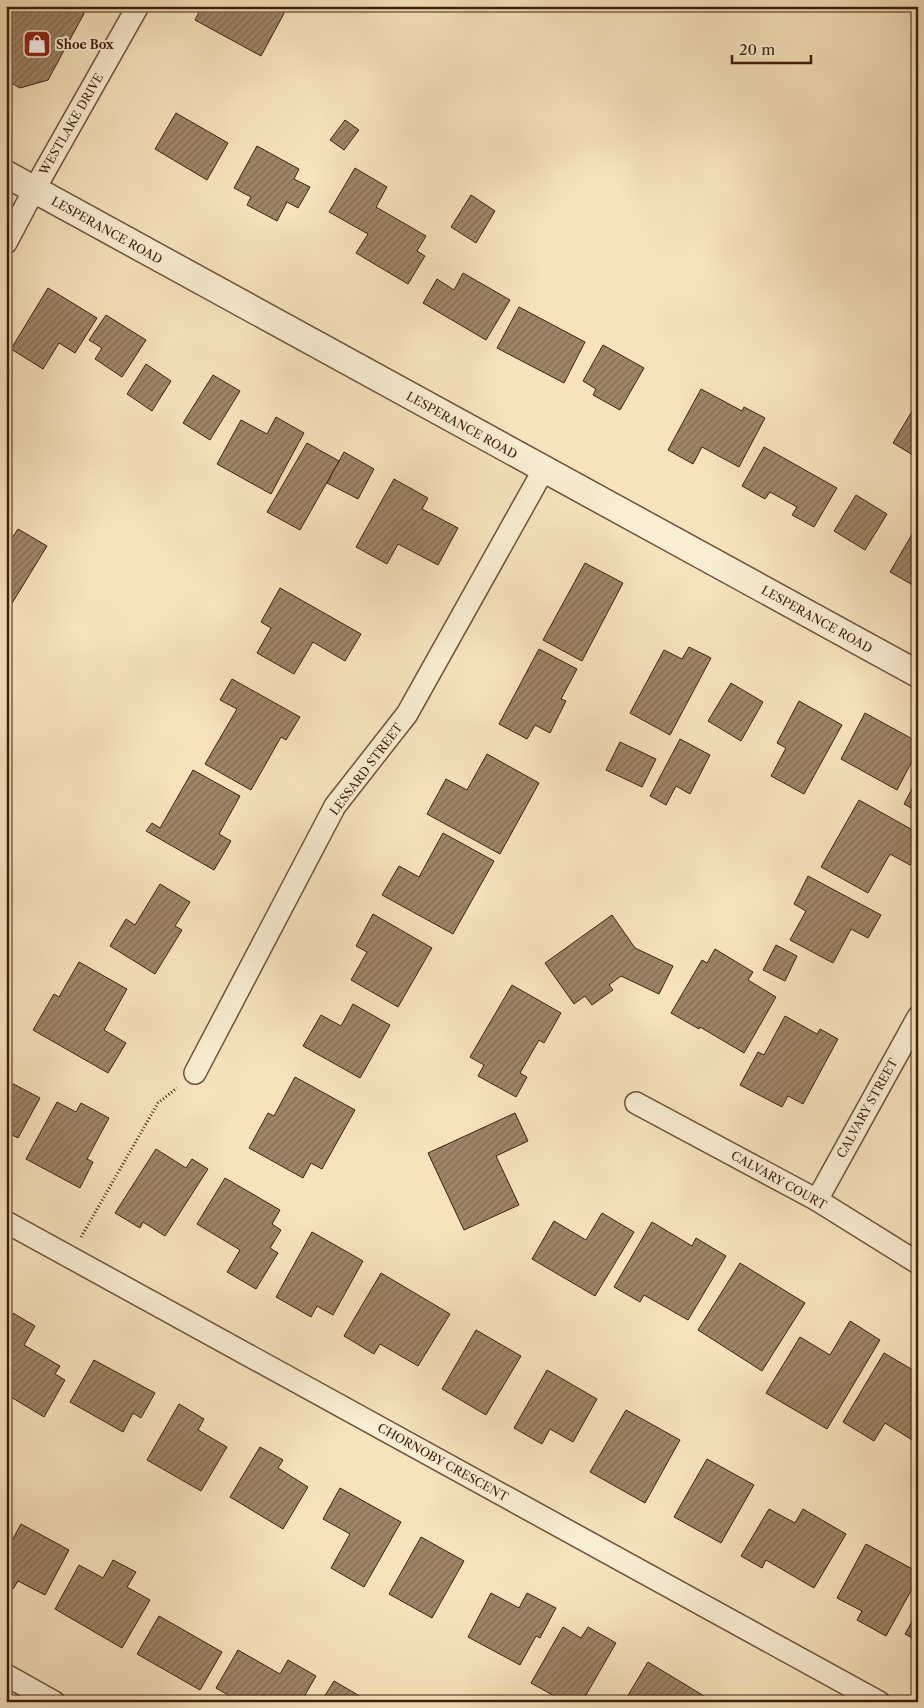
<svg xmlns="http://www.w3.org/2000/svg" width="924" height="1708" viewBox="0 0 924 1708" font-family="'Libre Caslon Text',serif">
<defs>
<pattern id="building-hatch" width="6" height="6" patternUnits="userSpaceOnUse" patternTransform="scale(1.25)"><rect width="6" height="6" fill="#9f8568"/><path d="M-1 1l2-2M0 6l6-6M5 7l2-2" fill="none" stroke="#836c54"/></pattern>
</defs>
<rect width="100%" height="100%" fill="#f6e3bc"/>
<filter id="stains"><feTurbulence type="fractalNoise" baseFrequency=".004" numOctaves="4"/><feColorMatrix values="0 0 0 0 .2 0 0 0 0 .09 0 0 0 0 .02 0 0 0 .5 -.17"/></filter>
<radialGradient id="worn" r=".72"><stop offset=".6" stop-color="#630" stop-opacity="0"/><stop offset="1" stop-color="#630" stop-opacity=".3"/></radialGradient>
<!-- building -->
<g fill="url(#building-hatch)" stroke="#401f0e">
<polygon points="6,6 87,8 48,80 20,88 6,80"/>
<polygon points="202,6 288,6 261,56 195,20"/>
<polygon points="176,113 228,143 207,180 155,149"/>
<polygon points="345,120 359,130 344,150 330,140"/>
<polygon points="257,146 299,169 294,179 310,187 298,208 287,202 277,221 247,205 251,197 234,188"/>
<polygon points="355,168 387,187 376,207 426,236 417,251 425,256 408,284 356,253 368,234 329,212"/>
<polygon points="471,195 495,211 476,243 451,227"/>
<polygon points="463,273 510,300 486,340 423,303 437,279 454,290"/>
<polygon points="48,288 97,318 75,353 59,343 43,369 11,349"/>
<polygon points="519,307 585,342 564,383 497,348"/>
<polygon points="106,315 146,340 122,377 95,359 102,348 89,340"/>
<polygon points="603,345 644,368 620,410 593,395 596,389 583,381"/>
<polygon points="146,364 171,381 152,411 127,394"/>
<polygon points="213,375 240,391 210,440 183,423"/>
<polygon points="701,389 742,411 744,407 765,418 739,467 702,447 693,464 668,450"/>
<polygon points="918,401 918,458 893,443"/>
<polygon points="276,417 304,433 271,494 217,464 241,420 267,434"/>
<polygon points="307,443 339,461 300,530 267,512"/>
<polygon points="764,447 837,488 814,527 792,515 797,507 770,492 765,499 742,486"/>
<polygon points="344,452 374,469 358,499 327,483"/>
<polygon points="394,479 428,498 422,509 458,528 438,565 398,544 387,564 356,547"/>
<polygon points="856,495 887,514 865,550 834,531"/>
<polygon points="918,524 918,588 890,572"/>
<polygon points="18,529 47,546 6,613 6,547"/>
<polygon points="585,563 623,583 582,661 543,640"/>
<polygon points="280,588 361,634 345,661 313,642 294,674 257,653 271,628 261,622"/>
<polygon points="689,647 711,658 670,735 630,713 664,650 682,659"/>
<polygon points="539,649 577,669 561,699 566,701 550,733 535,725 527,739 499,724"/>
<polygon points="232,679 300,717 286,740 281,737 251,790 205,764 237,709 220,700"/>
<polygon points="731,683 763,702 741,741 708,721"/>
<polygon points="799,701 842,725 804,794 771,776 786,748 777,743"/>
<polygon points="865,713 918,742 918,750 897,790 841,759"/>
<polygon points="680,739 710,755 690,794 676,786 666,805 650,796"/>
<polygon points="620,742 656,759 642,787 606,770"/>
<polygon points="487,754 539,783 500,854 427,814 446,779 467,790"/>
<polygon points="193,770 240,796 219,834 231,841 214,870 146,831 152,823 160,828"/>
<polygon points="916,781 918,782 918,812 904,804"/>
<polygon points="859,800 918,833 918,851 910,865 890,854 868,893 821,867"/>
<polygon points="443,833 494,861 453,934 382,895 399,866 419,877"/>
<polygon points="808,876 881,915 868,938 851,929 833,963 790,940 806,911 794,904"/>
<polygon points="160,884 190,902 175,926 182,930 155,974 110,946 126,919 135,925"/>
<polygon points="373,914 432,948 398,1007 351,980 367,952 356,946"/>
<polygon points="612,915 635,948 673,966 659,994 621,976 609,985 613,990 592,1005 585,996 574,1004 545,963"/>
<polygon points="776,945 797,956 785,981 763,970"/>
<polygon points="715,949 753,972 748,980 776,997 744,1053 700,1027 699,1029 671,1013 702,960 707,963"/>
<polygon points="79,962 127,989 104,1030 126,1043 108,1073 33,1030 54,994 59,997"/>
<polygon points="512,985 561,1013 544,1043 539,1040 520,1073 527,1077 516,1097 478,1076 484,1065 470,1057"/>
<polygon points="353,1004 390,1025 360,1078 303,1046 321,1015 341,1026"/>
<polygon points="785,1016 817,1034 820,1029 838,1039 803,1104 788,1096 782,1107 740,1085 758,1052 764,1055"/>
<polygon points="295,1077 355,1110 322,1169 311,1163 303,1178 249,1148 268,1113 274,1116"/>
<polygon points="6,1080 40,1098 18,1138 6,1132"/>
<polygon points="57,1102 76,1112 81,1103 109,1118 87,1159 93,1162 80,1188 26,1159"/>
<polygon points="515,1113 528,1141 496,1156 519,1205 464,1230 428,1153"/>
<polygon points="156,1149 186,1168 192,1159 208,1169 165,1236 143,1222 140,1228 115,1213"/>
<polygon points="225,1178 280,1210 272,1224 281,1230 270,1248 278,1253 256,1289 227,1272 240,1250 197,1224"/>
<polygon points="602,1213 634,1232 595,1296 532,1259 554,1221 586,1240"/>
<polygon points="652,1222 692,1246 696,1238 726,1256 688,1320 644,1295 640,1302 614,1287"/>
<polygon points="312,1232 363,1261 333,1315 317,1306 311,1317 276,1297"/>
<polygon points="740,1263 805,1303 762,1371 698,1330"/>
<polygon points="381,1273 450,1314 418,1366 380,1344 374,1354 344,1336"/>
<polygon points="13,1313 35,1326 24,1345 60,1366 55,1374 65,1380 44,1417 6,1394 6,1323"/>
<polygon points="850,1321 880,1340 827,1429 766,1393 800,1337 830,1355"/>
<polygon points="476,1330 521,1356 486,1415 442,1389"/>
<polygon points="884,1353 918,1373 917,1443 885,1423 874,1441 843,1422"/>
<polygon points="94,1360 155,1393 141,1418 133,1413 123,1432 70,1402"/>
<polygon points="547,1370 597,1399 573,1442 550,1429 542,1444 514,1428"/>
<polygon points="179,1404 204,1419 198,1430 227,1447 201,1491 147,1460"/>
<polygon points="626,1410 680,1440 645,1503 590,1472"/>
<polygon points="260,1447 283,1460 278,1468 308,1487 283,1529 230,1497"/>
<polygon points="707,1459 754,1485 721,1543 674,1517"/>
<polygon points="340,1488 401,1522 364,1587 331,1568 350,1534 323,1519"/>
<polygon points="769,1509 795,1523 803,1509 846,1534 814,1588 766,1560 762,1568 741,1556"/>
<polygon points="21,1524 69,1550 45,1595 18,1581 13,1589 6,1586 6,1544 9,1546"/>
<polygon points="421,1537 464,1561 432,1618 389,1594"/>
<polygon points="866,1544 918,1572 918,1578 886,1636 857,1620 862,1611 837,1598"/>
<polygon points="113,1560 136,1572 127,1587 150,1600 122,1648 55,1609 79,1565 103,1578"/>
<polygon points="491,1593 519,1608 527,1593 556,1608 540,1638 536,1636 520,1665 468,1637"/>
<polygon points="918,1611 918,1641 905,1634"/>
<polygon points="159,1616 222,1652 200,1690 137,1654"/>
<polygon points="563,1627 581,1638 588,1627 616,1643 582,1702 565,1702 531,1683"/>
<polygon points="238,1650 280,1674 288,1660 316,1676 301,1702 224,1702 228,1695 216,1688"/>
<polygon points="648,1662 714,1702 635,1702 627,1697"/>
<polygon points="334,1681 370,1702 321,1702"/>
</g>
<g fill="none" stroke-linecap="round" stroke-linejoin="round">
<defs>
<g id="minor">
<polyline points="6,243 34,190 138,6"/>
<polyline points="195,1073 335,806 407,714 544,469"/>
<polyline points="636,1103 817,1200 918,1263"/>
<polyline points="817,1200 918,1017"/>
<polyline points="6,1222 879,1702"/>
<polyline points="6,1675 54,1702"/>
</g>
<polyline id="tertiary" points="6,174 918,674"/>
</defs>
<!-- minor casing -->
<use href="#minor" stroke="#6e503a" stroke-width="24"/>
<!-- tertiary casing -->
<use href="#tertiary" stroke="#6e503a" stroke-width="29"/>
<!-- path -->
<polyline stroke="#401f0e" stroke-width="3" stroke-dasharray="1 2.5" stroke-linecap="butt" points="81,1237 158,1103 177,1088"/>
<!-- minor -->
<use href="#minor" stroke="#f9edd3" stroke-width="21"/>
<!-- tertiary -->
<use href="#tertiary" stroke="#f9edd3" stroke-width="26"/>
</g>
<!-- icons -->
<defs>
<symbol id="shop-square" viewBox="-11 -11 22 22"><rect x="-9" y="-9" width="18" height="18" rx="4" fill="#8f2418" stroke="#f9edd3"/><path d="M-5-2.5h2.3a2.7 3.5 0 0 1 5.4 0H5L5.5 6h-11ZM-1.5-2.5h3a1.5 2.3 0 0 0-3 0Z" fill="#fff"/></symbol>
</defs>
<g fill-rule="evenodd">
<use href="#shop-square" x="21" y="28" width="32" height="32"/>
</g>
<g text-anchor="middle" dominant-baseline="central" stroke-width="4" stroke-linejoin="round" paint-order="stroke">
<!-- poi labels -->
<g font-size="12" font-weight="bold" fill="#401f0e" stroke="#f9edd3" text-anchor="start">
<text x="56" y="44">Shoe Box</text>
</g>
<!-- street labels -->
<g font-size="12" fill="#401f0e" stroke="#f9edd3">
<text transform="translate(71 124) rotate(-60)">WESTLAKE DRIVE</text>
<text transform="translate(107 230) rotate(29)">LESPERANCE ROAD</text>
<text transform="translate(462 425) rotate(29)">LESPERANCE ROAD</text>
<text transform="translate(817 619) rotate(29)">LESPERANCE ROAD</text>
<text transform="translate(366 769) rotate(-53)">LESSARD STREET</text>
<text transform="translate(867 1108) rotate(-61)">CALVARY STREET</text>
<text transform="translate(779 1180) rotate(29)">CALVARY COURT</text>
<text transform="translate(443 1462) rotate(29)">CHORNOBY CRESCENT</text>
</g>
</g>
<!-- margin -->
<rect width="924" height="1708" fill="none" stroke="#f6e3bc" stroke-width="25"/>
<rect x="8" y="8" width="909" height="1693" fill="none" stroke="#401f0e" stroke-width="2.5"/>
<rect x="12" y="12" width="899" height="1683" fill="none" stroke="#401f0e"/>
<!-- scale -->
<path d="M732 55v8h79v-8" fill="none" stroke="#401f0e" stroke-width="2.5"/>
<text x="739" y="55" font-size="15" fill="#401f0e" stroke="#f9edd3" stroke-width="4" paint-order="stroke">20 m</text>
<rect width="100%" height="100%" filter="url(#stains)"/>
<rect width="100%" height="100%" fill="url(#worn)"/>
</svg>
